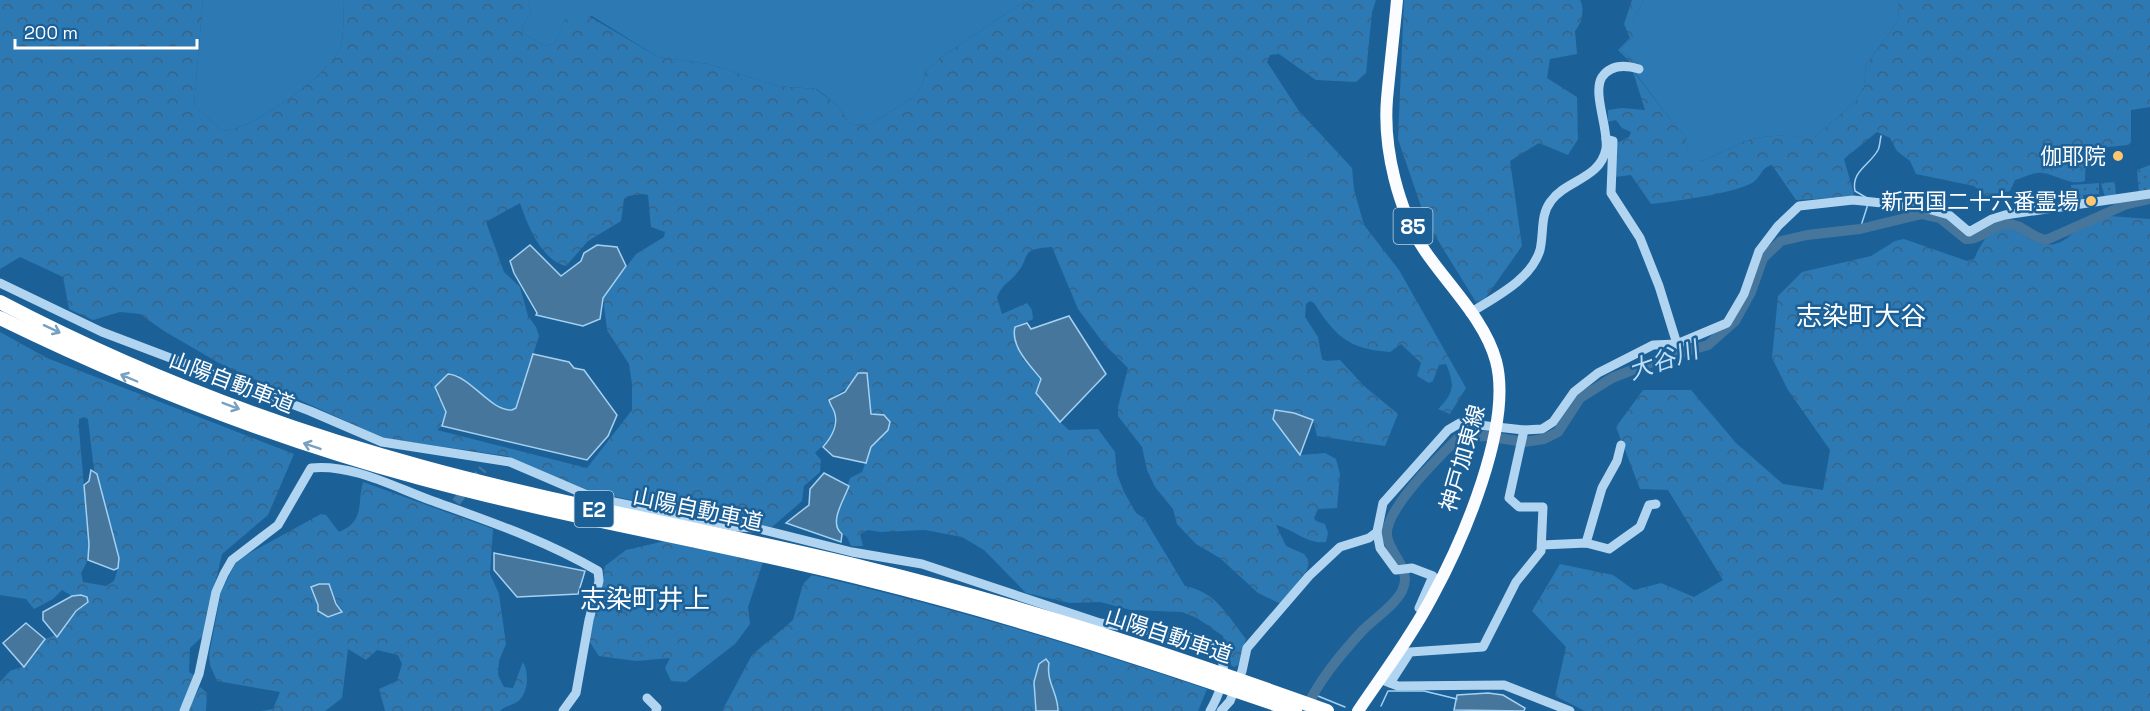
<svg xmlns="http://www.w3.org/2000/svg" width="2150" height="711" viewBox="0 0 2150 711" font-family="'Space Grotesk','Noto Sans JP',sans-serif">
<defs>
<pattern id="forest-crowns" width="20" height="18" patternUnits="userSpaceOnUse" patternTransform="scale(1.5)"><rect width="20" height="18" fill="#2c79b4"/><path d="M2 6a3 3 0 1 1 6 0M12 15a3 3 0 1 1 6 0" fill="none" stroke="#3c6280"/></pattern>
<pattern id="garden-dots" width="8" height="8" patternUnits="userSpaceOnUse" patternTransform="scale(1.5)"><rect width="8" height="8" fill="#2c79b4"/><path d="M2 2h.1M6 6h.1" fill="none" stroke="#3c6280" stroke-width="1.8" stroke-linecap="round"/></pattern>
</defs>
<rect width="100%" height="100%" fill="#1c6098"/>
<!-- grass -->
<g fill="#2c79b4">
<path d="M203 0H344C343 16 345 37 339 51 329 74 245 136 221 130L194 105Z"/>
<polygon points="528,0 1034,0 1019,5 943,56 925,72 922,86 914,97 869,125 849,124 840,108 817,89 777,86 708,64 658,57 592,16 565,19 554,44 545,46 523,33 522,28 531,12"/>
<path d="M1644 0H1899L1898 21 1866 65 1864 87 1855 102 1814 138C1794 136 1774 134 1753 139 1741 141 1717 156 1702 161L1688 156 1685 135 1673 123 1634 71 1639 65 1620 50 1633 37V21Z"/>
</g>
<!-- forest -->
<g fill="url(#forest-crowns)" fill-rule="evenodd">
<path d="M0 0H203L194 105 221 130C245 136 329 74 339 51 345 37 343 16 344 0H528L531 12 522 28 523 33 545 46 554 44 565 19 578 14 587 15 658 57 708 64 777 86 816 89 840 108 849 124 869 125 914 97 922 86 925 72 943 56 1019 5 1034 0H1376L1372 12 1366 73 1356 82 1316 80 1279 54 1270 55 1267 62 1299 111 1352 168 1354 190 1364 225 1399 270 1466 388 1450 414 1438 409C1454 393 1455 385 1446 364L1439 365 1433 381 1429 383 1417 376 1421 363 1401 344 1390 352C1349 349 1336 337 1314 303L1310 301 1306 304 1305 317 1318 337 1322 359 1326 361 1340 360 1364 386 1398 414 1385 446 1317 436 1313 420 1273 419 1300 455 1325 453 1336 459 1340 474 1337 508 1318 509 1314 518 1316 521 1325 524 1328 533 1326 542C1308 545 1293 529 1276 525L1286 546 1304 554 1309 561 1307 570 1281 604 1258 593 1220 558 1196 544 1177 524 1173 509 1155 487 1147 470 1142 447 1118 416V407L1128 368 1104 344 1078 309 1052 247C1017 249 1032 257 1016 274 1007 285 1005 281 997 297L1002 314 1027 303 1032 310 1033 319 1015 327 1020 353 1041 379 1060 422 1069 430 1098 429 1115 452 1117 474 1124 492 1136 513 1144 518 1185 586C1216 592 1227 615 1246 639L1238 665 1234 667 1230 664 1223 636 1197 618 1182 612 1131 610 1100 602 1070 603 1026 593 984 550 962 537 925 530 880 532 868 530 860 534 863 546H851L847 537 836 530 835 523 850 478 862 472 871 447 890 426 870 415 867 374 829 400 835 413 832 437 815 453 821 460 820 472 804 486 802 501 772 527 748 523 741 524 590 491 507 456 383 438 219 363 164 331 140 314 120 312 93 320 69 309 63 277 20 257 0 269ZM643 194 648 195 651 227 665 232 664 237 636 254 603 298 607 330 629 364 632 384V410L587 468 437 430 442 426 446 412 436 392 458 375C469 385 503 415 516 408L539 336 536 327 528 316 520 287 504 272 486 222 520 203C528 226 541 260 566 266L588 241 621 221 624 199 628 196Z"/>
<path d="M1404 0H1580C1585 9 1582 23 1575 31L1577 54 1550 59 1547 78 1577 97 1578 139 1568 155 1539 143 1510 161 1522 246 1479 307 1426 221 1398 139Z"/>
<path d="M1632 0H1644L1633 21V37L1620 50 1639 65 1634 72 1673 123 1685 135 1688 155 1702 161C1717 156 1741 141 1753 139 1774 134 1794 136 1815 137L1855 102 1864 87 1866 65 1898 21 1899 0H2150V107L2131 110V142L2128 145 2099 148 2086 154 2085 181C2069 186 2058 175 2043 173 2035 171 2023 178 2015 180L2010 191 1986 196 1974 186 1916 174 1910 161 1897 151 1890 138 1877 132 1844 159 1854 194 1850 197 1796 200 1772 165C1761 167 1761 178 1752 183 1731 194 1676 201 1651 204L1631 175 1615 177 1617 143 1629 137 1631 132 1622 128 1616 120 1608 122V110L1622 108 1645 110 1630 62 1618 50 1630 38 1624 24Z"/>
<path d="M2109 216 2150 219V711H1585L1555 696 1566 647 1532 611 1560 564 1613 575 1634 590 1661 583 1694 597 1723 580 1668 490 1640 489 1616 427 1643 390H1691L1736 443 1783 484 1823 490 1830 450 1788 390 1772 358 1778 296 1802 272 1871 256 1895 241 1904 239 1967 261 1974 259C2005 191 2020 251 2055 244 2068 241 2075 229 2086 224 2093 221 2101 219 2109 216Z"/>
<path d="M0 332 47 358 294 454 268 515 222 554 203 636 190 648 189 672 195 676 179 711H0V682L10 671 27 665 45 639C63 635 72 614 88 602L81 595 72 596 62 590 53 599 34 609 26 599 0 595ZM84 417 88 419 94 470 111 528 118 568 114 581 106 586 83 582 81 573 88 560 89 544 79 429V419Z"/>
<path d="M363 482 493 529 490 574 499 594 506 644 499 661 498 675 504 687 513 688 523 662C529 673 529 693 517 702 511 706 506 705 500 711H385L379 689 397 681 402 664 398 655 377 650 366 660 348 649 342 698 325 711H262L273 709 280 692 217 681 210 665 209 655 221 592 237 560 321 514 326 515 339 532C365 521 357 505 363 482ZM326 583C334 591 334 602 342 609L328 617 318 611 313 586Z"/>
<polygon points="665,541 763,562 748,607 750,624 735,644 686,682 671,681 665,668 670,658 636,661 599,656 589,641 605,566 626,550"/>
<path d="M812 575C946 606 1076 645 1207 689L1198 711H1058C1058 692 1046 683 1049 663L1034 696 1036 711H722L752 655 793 620 803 584Z"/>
<polygon points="200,687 207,693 206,711 188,711"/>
</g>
<!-- garden -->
<g fill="url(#garden-dots)">
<polygon points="2150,165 2150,190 2139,193 2137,170"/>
<polygon points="2115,182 2116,197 2105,198 2101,183"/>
<polygon points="2099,183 2099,194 2083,195 2084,202 2073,203 2071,185"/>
</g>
<!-- water -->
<g fill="#46769c" stroke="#a4d1f2" stroke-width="1.5">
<polygon points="530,245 561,276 581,261 584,253 597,245 617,247 626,266 603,298 600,319 583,326 536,315 537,313 514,273 510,261"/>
<path d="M1069 316 1106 374 1060 422 1036 393 1041 379C1030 365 1010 346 1015 327L1027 323 1031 329Z"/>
<path d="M533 354 569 362 574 368 584 370 617 415 608 436 587 460 442 426 446 412 435 387 448 374C471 376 490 411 512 410L516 408Z"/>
<path d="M858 373H867L871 414 884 415 890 422 888 430 871 447 866 463 833 456 823 447C831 438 838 427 835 414 834 409 830 405 829 400L845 392Z"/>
<polygon points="1275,410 1294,413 1313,420 1300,455 1273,419"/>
<polygon points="91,470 97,474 119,558 118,568 114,570 88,560 89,544 84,485 89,481"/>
<path d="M824 473 849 486C844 500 828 523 842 534L841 542 786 523 809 505 810 489Z"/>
<polygon points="494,553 585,571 578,594 517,597 494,570"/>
<polygon points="319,584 329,584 336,604 342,612 328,617 318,611 318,605 311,587"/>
<polygon points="81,595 87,597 88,602 76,611 57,637 43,620 43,612 72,596"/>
<polygon points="26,623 45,639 24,667 3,643"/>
<path d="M1046 659 1049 663C1046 683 1058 692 1058 711H1036L1034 682 1039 664Z"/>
<polygon points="1488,693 1503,695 1525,708 1524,711 1454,710 1457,695"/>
</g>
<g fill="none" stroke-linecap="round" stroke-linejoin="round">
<!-- stream -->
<g stroke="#a4d1f2" stroke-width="1.5">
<path d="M1867 198 1855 191C1851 171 1870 165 1878 150 1880 146 1880 140 1881 136"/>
<polyline points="1860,229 1868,204"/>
<polyline points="1313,694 1345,707"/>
<polyline points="1381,706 1388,691 1424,691 1457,699"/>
</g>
<!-- river -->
<path stroke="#46769c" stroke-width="10" d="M1305 711C1318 681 1341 654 1363 630 1375 618 1394 606 1402 591 1413 570 1390 555 1387 536 1384 510 1439 457 1458 438L1486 436 1524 442 1544 439 1558 432 1580 398 1612 378 1660 359 1708 345 1735 321 1751 292 1763 258 1781 241 1807 235 1860 229 1922 214 1940 218 1966 239C1981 240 1991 225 2006 224 2022 223 2031 238 2046 240L2127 204 2150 199"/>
<!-- minor-tunnel -->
<polyline stroke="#3e78a7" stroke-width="9" stroke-dasharray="9 4.5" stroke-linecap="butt" points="456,502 483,469"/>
<!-- minor -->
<g stroke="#b1d5f0" stroke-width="9">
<polyline points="1606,139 1613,141 1611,193 1640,238 1659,286 1677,344"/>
<path d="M0 283 102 332 310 411 382 442 510 462 594 498 738 527 755 528 852 552 922 564 1100 623 1201 639C1235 653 1224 686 1210 711"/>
<path d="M1470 313C1495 297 1531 280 1540 250 1544 233 1540 215 1551 201 1566 180 1600 179 1606 149 1609 129 1592 93 1602 77 1611 64 1626 65 1639 69"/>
<polyline points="1377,532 1380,548 1396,570 1412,568 1433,576 1419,608 1423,611"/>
<polyline points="1586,543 1602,488 1617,461 1621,445"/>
<polyline points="1542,545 1586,543 1609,549 1640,527 1649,505 1656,504"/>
<polyline points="1385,681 1398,686 1504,685 1570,711"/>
<polyline points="1390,683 1410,652 1483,647 1516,582 1541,551 1543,507 1519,507 1509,498 1524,430"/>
<polyline points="647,698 657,708 656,711"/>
<path d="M184 711 199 674 216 592 224 574 232 560 278 525 311 468C352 464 392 486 430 500 488 521 545 540 598 571L599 581 589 620 576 693 563 711"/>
<polyline points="1221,711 1230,701 1242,671 1247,648 1309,576 1340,547 1369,538 1377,532 1383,503 1448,430 1460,423 1524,430 1542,429 1553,422 1574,392 1598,373 1653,345 1677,344 1727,323 1744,294 1759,251 1778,226 1799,206 1853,200 1921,207 1949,215 1969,232 1992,219 2005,215 2150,194"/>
</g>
<!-- major -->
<path stroke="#fafcff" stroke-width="12" d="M1358 711C1383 674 1411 637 1432 597 1463 540 1513 425 1496 361 1485 320 1448 285 1425 251 1398 210 1383 148 1387 99 1390 66 1394 33 1397 0"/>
<!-- highway -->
<g stroke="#fff" stroke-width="14">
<path d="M0 302C135 373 276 427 423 467 569 507 719 532 866 568 1023 606 1176 657 1327 711"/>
<path d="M0 318C135 384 275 439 420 478 567 518 717 542 865 579 1011 615 1153 661 1295 711"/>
</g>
</g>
<!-- one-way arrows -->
<defs><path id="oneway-shaft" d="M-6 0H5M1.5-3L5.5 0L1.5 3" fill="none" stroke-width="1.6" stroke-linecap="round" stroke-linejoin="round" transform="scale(1.5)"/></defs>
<g stroke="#77a0c1">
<use href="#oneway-shaft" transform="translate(52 329) rotate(25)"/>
<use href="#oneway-shaft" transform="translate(129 378) rotate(-157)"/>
<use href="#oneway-shaft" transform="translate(231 406) rotate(21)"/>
<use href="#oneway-shaft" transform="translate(312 446) rotate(-161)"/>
</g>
<!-- markers -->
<g fill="#ffc670" stroke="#1c6098" stroke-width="2">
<circle cx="2118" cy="156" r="6"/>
<circle cx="2091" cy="201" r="6"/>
</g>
<g text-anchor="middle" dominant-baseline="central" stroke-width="5" stroke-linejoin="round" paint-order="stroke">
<!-- shield labels -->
<g fill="#1c6098" stroke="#bbcfe0" stroke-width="1.5">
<rect x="1393.5" y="208" width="39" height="36" rx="4.5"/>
<rect x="574.5" y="491" width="39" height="36" rx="4.5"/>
</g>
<g font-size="21" font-weight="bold" fill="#fff">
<text x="1413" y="226">85</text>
<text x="594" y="509">E2</text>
</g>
<!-- poi labels -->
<g font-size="22" fill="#fff" stroke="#1c6098" text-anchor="end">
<text x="2106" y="156">伽耶院</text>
<text x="2079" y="201">新西国二十六番霊場</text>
</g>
<!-- street labels -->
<g font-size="22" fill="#fff" stroke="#1c6098">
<text transform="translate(232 382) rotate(21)">山陽自動車道</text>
<text transform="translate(1462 458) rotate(-74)">神戸加東線</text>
<text transform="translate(698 509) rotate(12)">山陽自動車道</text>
<text transform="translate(1169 635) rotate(18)">山陽自動車道</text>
</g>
<!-- water labels -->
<g font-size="24" font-style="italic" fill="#bedef6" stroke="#1c6098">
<text transform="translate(1663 360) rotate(-19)">大谷川</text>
</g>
<!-- quarter labels -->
<g font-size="26" fill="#fff" stroke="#1c6098">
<text x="1861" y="316">志染町大谷</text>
<text x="645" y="599">志染町井上</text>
</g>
</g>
<!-- scale -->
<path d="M15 39v9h182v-9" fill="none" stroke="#ffffff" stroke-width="3"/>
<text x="24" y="39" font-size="18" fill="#ffffff" stroke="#1c6098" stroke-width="4.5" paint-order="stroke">200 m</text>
</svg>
